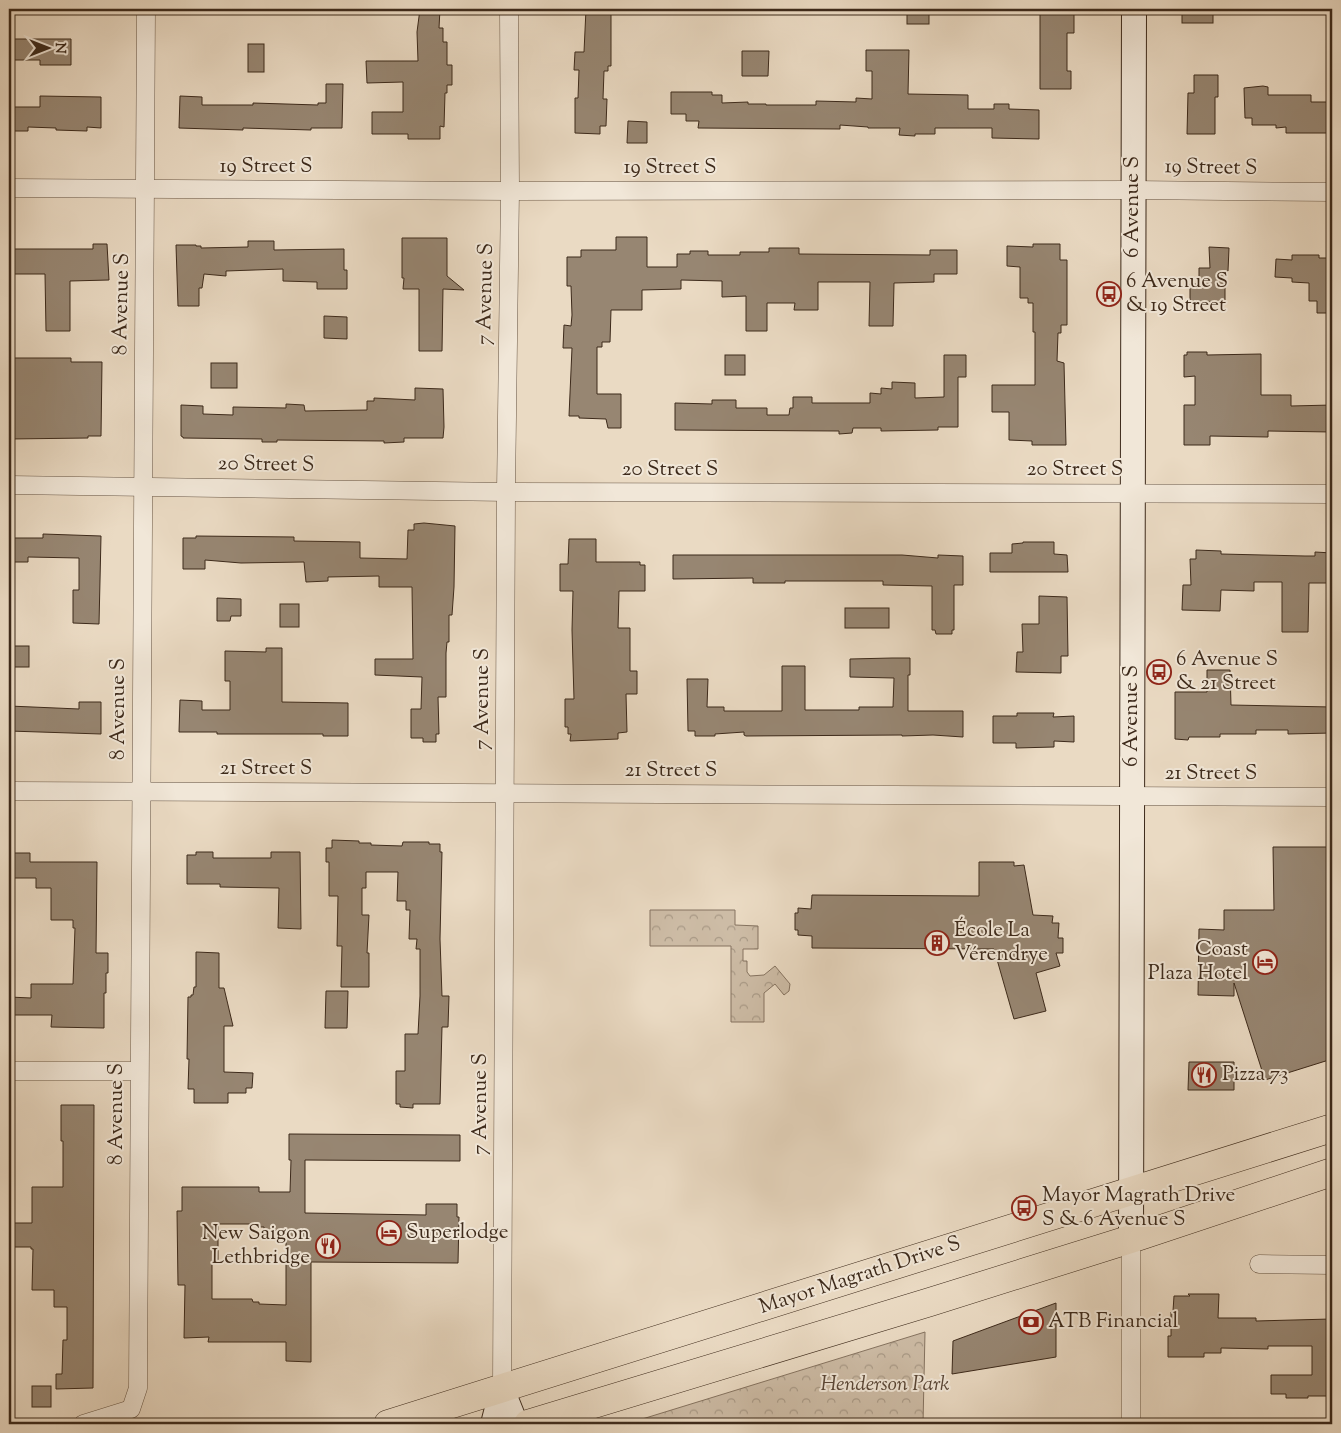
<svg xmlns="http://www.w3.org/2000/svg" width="1341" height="1433" viewBox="0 0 1341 1433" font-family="'Sorts Mill Goudy',serif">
<defs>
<pattern id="park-crowns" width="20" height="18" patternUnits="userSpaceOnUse" patternTransform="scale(1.25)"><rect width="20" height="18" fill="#cdbca6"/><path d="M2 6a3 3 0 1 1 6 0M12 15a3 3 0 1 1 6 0" fill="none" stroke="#a89986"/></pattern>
</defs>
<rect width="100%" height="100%" fill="#eadac3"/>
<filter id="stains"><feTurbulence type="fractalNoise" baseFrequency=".004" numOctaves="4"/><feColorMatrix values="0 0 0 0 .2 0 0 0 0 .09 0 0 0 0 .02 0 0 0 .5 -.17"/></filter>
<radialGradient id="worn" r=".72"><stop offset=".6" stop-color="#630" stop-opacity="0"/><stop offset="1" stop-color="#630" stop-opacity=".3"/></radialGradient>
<!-- park -->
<g fill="url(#park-crowns)" stroke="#857360">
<polygon points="650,910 735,910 735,925 758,926 758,949 743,949 743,961 747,961 747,972 750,976 764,975 775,966 790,984 789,991 784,995 775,984 764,993 764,1022 731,1022 731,946 650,946"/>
<polygon points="925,1332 923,1424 626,1424"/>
</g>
<!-- building -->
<g fill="#978672" stroke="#3d2a1b" fill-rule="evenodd">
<polygon points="420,9 440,9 439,28 443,28 443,42 447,42 447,65 452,65 452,85 447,85 447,93 445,93 444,127 440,126 440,139 408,139 408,134 372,134 372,112 403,112 403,82 367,83 366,61 418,61 417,32"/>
<polygon points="586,9 611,9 611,66 608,66 608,71 604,71 603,99 607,99 606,126 600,126 600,134 575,133 575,98 578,98 579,70 574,70 575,52 584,52"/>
<rect x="907" y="9" width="22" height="15"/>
<rect x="1182" y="9" width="31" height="14"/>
<polygon points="1040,12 1074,12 1074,33 1067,33 1067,71 1071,71 1071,89 1040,89"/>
<polygon points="9,39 71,39 71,65 40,65 40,60 9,60"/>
<rect x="248" y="44" width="16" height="28"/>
<polygon points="866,50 909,50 908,94 968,95 968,109 994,109 994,104 1009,104 1009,109 1039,110 1039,139 992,138 992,128 935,128 935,134 915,134 915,136 899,135 900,128 868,128 868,127 840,125 840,129 698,128 699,121 686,121 686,114 671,114 671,92 712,92 712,95 722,95 722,103 748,102 748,104 766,104 766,105 816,105 816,101 856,102 856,98 872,99 872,71 866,71"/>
<polygon points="742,51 769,51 768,76 742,76"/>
<polygon points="1194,75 1218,75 1218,97 1215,97 1215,134 1187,134 1188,93 1194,93"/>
<polygon points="326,84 343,84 342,128 311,128 311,130 243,128 243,130 179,128 180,96 202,97 202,105 253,105 253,103 318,105 318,103 326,103"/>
<polygon points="1263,86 1268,87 1268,95 1311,95 1311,102 1332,102 1332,133 1286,133 1286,127 1276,128 1276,125 1252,125 1252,118 1245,118 1244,88"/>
<polygon points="40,96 101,97 101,128 87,127 87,131 56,130 56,128 28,127 28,131 9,131 9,107 40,107"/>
<polygon points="628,121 647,122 647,143 627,143"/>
<polygon points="616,237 647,237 647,267 677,267 677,254 690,254 690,251 708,251 708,255 740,255 740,252 769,252 769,248 799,248 799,254 930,255 930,250 957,250 957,274 934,274 934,282 894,283 893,326 869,326 870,282 818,282 818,310 794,310 795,303 767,303 767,331 746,331 746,296 722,297 722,281 681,280 681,289 642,290 642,310 611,310 610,342 602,342 602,347 597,347 597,394 621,394 621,428 608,428 606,419 579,418 579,416 569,416 572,348 563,348 564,325 571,326 572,315 571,286 567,286 567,257 581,257 581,250 616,250"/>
<polygon points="402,238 447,238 447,276 464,290 443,289 442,351 419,351 419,289 403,289 404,278 402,278"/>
<polygon points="248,241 274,241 274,250 344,249 344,270 347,270 347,289 317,289 317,282 283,281 283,269 226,271 226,276 204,274 202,288 199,288 199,306 178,306 176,245 196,245 196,246 201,246 201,248 248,247"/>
<polygon points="93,244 107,244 109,280 70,281 70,331 46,331 45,274 9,274 9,249 93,249"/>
<polygon points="1033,244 1060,244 1060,260 1067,260 1067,325 1061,325 1061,333 1058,333 1057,361 1064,363 1066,445 1032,445 1032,441 1009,440 1009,412 992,412 992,385 1035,385 1035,332 1033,332 1033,303 1028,303 1028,298 1020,298 1020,267 1007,266 1007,246 1033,247"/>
<polygon points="1209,247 1229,248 1228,271 1225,271 1225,302 1190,302 1190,284 1199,284 1199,268 1210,268"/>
<polygon points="1292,255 1319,255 1319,258 1332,258 1332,313 1317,313 1317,301 1309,301 1309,283 1292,282 1292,278 1275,277 1276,259 1292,260"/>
<polygon points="324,316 347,317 347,339 324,338"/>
<polygon points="1187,352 1207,352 1207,355 1261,354 1261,395 1291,395 1291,406 1332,405 1332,432 1268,431 1268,437 1210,436 1210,445 1184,445 1184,405 1195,405 1195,376 1184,377 1184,355 1187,355"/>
<rect x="725" y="355" width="20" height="20"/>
<polygon points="944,355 966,355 966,377 958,377 958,427 938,427 938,430 881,431 881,428 853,428 852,433 839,434 839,431 675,430 675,403 712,404 712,400 736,400 736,408 767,408 767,415 789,415 790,408 793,408 793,397 812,397 812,403 870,403 870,393 881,394 881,388 892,389 892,382 915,383 915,398 944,397"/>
<polygon points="13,358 71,358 71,362 102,362 101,436 88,436 88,438 9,439 9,395 13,395"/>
<rect x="211" y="363" width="26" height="25"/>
<polygon points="415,388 443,389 444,427 443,438 404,438 404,442 384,443 384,441 277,440 277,442 262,442 262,439 183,438 183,437 181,436 181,405 203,406 203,414 233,415 233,407 286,408 286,404 304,405 305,411 367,410 367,401 374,401 374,398 415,400"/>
<polygon points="424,523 455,526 454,587 452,615 449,615 449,642 447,642 446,653 446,697 438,697 439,734 436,734 436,742 423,742 423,738 411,738 411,709 421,709 422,677 375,675 375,659 413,659 412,587 379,587 379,576 328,577 328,581 306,582 304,562 241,563 205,560 205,569 183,569 183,538 196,538 196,536 294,537 294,541 360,542 360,558 407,559 408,530 414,530 414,524"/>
<polygon points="43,534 101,536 99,624 73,623 73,590 79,590 79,558 28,557 28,562 9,562 9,538 43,538"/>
<polygon points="569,539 596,539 596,562 640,562 640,565 645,565 645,591 619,591 618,628 630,628 630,671 637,671 637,694 626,694 627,732 618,733 618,739 570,741 571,734 568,734 568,727 565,727 565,699 574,699 572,630 573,591 560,591 560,564 568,564"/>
<polygon points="1023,542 1054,542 1054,554 1067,555 1068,572 990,572 990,553 1012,553 1012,544 1023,543"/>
<polygon points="1196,550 1221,551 1221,554 1305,556 1315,556 1315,552 1332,553 1332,583 1309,583 1308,632 1282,632 1282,582 1254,582 1254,591 1221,590 1220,611 1182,610 1183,585 1191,585 1190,559 1196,559"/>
<polygon points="673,555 902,555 938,558 938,555 963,556 963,585 954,585 954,630 952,630 952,634 936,634 935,630 932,630 932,586 883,585 883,581 785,581 785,583 753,583 753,578 673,579"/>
<polygon points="1039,596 1067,597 1068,656 1061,656 1061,673 1016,672 1017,652 1023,652 1022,624 1039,624"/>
<polygon points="217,598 241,599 241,616 231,616 230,621 217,621"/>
<rect x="280" y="604" width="19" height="23"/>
<rect x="845" y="608" width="44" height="20"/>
<rect x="9" y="646" width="20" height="21"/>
<polygon points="266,648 282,648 282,702 348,703 348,736 323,736 323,734 217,734 217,732 179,732 180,700 202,701 202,710 230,710 230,681 225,681 225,651 266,652"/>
<polygon points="892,658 910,658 910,675 908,675 908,711 963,711 963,737 933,735 902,736 902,735 746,736 744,735 744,732 715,734 715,736 695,736 695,731 688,731 687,679 708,679 707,707 724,707 724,711 782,711 782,666 805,666 805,710 859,710 859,707 893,707 894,678 850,677 850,659"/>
<polygon points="1207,670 1230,670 1231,705 1332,707 1332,733 1288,734 1288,730 1256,730 1256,734 1220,734 1220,737 1189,737 1188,740 1175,739 1175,692 1207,692"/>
<polygon points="79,702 101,702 101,734 9,731 9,706 79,709"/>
<polygon points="1017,713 1054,713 1053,717 1074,716 1074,742 1054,741 1054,747 1016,748 1016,743 993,743 993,716 1017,716"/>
<polygon points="332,840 359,841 359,843 371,843 371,845 402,846 403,842 429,842 429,844 440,844 440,852 442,852 440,939 442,996 449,996 448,1027 442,1027 440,1104 413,1104 413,1108 400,1107 400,1104 396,1104 396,1071 405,1071 405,1034 418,1034 420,996 420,949 416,949 417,939 409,939 410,910 406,910 406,901 397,901 398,872 366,872 366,888 362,888 362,915 369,915 367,953 369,953 369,987 341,987 342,946 337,946 338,896 329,896 329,862 326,862 326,848 332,848"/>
<polygon points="1273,847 1332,847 1332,1059 1265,1080 1234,983 1234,996 1198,995 1199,929 1224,930 1224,910 1274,910"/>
<polygon points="196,852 213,852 213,858 271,858 271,852 300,852 301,929 278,928 279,888 220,887 220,884 187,884 187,855 196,855"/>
<polygon points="9,853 30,853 30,862 97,862 96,953 108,953 108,973 106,973 106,993 104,993 104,1028 51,1027 52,1015 9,1015 9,997 31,998 31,984 73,984 75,928 73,928 73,920 51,920 51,888 36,888 36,878 9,878"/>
<polygon points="979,862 1014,862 1014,866 1024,865 1033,915 1053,916 1052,923 1059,923 1058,938 1063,938 1063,953 1056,953 1060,966 1036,973 1046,1011 1014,1019 994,949 812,948 812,936 798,935 798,930 795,930 795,913 798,913 798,908 811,909 812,895 979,896"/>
<polygon points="196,952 219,953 219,988 224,988 233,1026 224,1026 224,1072 253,1073 252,1088 246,1088 246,1093 228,1093 228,1103 194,1103 194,1089 188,1089 189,1059 187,1059 188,997 191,997 191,995 193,995 194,987 196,987"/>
<polygon points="326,991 348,991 347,1028 325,1028"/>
<polygon points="1189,1062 1234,1062 1234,1090 1188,1090"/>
<polygon points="61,1105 94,1105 93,1388 56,1389 56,1374 62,1374 63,1340 67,1340 67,1307 54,1307 54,1290 32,1290 33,1249 31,1249 31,1247 9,1247 9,1223 32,1223 32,1187 63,1187 63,1141 61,1141"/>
<path d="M289 1134 460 1135V1161L305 1160V1213L426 1215V1204H457V1217H459L458 1263 311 1262V1362L286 1361V1342H208L209 1337 184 1338 185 1285H178L177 1211H182V1187H259V1192H290L291 1160H289ZM218 1224H257V1227H264V1231L286 1230V1305L259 1304V1302H253L252 1299H212V1262H218Z"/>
<polygon points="1188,1294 1219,1294 1218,1318 1256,1318 1256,1321 1331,1319 1331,1322 1332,1322 1332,1396 1308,1396 1308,1398 1286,1398 1286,1394 1271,1394 1271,1375 1312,1375 1312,1346 1268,1346 1268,1349 1221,1348 1221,1353 1204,1353 1204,1357 1168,1357 1168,1336 1171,1336 1171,1312 1173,1311 1174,1296 1190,1296"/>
<polygon points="1056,1303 1056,1357 952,1374 953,1341"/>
<rect x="32" y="1386" width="19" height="21"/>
</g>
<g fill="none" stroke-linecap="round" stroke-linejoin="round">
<defs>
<g id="street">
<polyline points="9,188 510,191 1133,190 1332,192"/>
<path d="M9 485C175 486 341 491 508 492 782 494 1057 491 1332 494"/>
<polyline points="9,791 1332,797"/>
<polyline points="9,1071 139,1071"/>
<polyline points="1131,1239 1131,1424"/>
<polyline points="1259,1264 1332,1265"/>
<polyline points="502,1389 506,492 510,191 509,9"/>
<polyline points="83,1424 131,1409 138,1388 146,9"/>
</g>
<g id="secondary">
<polyline points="1131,1239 1134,9"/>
<polyline points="502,1389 516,1424"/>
<polyline points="493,1424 502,1389"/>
</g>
<g id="primary">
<polyline points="388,1424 1332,1128"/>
<polyline points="528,1424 930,1302 1131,1239 1332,1172"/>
</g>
</defs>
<!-- street casing -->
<use href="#street" stroke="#685645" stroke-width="19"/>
<!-- secondary casing -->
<use href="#secondary" stroke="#3d2a1b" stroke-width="26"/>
<!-- primary casing -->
<use href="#primary" stroke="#3d2a1b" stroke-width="29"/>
<!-- street -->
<use href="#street" stroke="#f1e7d8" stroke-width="18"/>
<!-- secondary -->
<use href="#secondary" stroke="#f1e7d8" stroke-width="24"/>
<!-- primary -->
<use href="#primary" stroke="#eadac3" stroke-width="28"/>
</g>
<!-- icons -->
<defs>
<symbol id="bus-ring" viewBox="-11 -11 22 22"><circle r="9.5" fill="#f1e7d8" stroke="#8f2418" stroke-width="1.5"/><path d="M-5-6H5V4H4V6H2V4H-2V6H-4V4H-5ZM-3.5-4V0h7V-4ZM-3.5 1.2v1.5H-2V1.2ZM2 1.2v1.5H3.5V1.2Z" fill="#8f2418"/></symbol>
<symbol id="building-ring" viewBox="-11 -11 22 22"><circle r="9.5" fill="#f1e7d8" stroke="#8f2418" stroke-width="1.5"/><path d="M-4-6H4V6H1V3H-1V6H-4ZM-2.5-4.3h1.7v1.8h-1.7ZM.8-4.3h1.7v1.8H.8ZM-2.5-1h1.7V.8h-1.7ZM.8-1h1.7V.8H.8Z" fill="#8f2418"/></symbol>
<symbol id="hotel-ring" viewBox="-11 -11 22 22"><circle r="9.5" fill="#f1e7d8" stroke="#8f2418" stroke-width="1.5"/><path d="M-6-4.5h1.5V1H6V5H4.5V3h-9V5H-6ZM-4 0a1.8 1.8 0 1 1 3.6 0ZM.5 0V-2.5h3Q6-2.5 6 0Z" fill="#8f2418"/></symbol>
<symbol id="restaurant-ring" viewBox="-11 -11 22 22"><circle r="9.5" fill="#f1e7d8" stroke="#8f2418" stroke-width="1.5"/><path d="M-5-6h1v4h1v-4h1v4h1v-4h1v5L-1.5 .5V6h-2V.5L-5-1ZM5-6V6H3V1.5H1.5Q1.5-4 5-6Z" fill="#8f2418"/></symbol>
<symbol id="bank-ring" viewBox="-11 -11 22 22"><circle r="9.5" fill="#f1e7d8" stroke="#8f2418" stroke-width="1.5"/><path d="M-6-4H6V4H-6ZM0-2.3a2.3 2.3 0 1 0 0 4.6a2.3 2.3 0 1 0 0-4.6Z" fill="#8f2418"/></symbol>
</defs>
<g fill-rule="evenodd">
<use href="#bus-ring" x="1095" y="280" width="28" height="28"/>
<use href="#bus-ring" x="1145" y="658" width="28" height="28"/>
<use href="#building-ring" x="923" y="929" width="28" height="28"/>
<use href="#hotel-ring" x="1251" y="948" width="28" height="28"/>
<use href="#restaurant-ring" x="1190" y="1061" width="28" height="28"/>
<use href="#bus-ring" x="1010" y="1194" width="28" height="28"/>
<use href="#hotel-ring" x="375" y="1219" width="28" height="28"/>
<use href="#restaurant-ring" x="314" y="1232" width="28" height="28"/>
<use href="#bank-ring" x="1017" y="1308" width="28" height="28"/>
</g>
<g text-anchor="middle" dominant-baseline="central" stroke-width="4" stroke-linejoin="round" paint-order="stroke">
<!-- street labels -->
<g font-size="21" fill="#3d2a1b" stroke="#f1e7d8">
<text x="266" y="167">19 Street S</text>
<text x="670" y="168">19 Street S</text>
<text transform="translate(1211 168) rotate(1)">19 Street S</text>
<text transform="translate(1133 207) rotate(-90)">6 Avenue S</text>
<text transform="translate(486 294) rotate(-89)">7 Avenue S</text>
<text transform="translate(122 304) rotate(-89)">8 Avenue S</text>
<text transform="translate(266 465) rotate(1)">20 Street S</text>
<text x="670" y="470">20 Street S</text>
<text x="1075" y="470">20 Street S</text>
<text transform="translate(483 699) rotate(-90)">7 Avenue S</text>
<text transform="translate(119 709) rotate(-90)">8 Avenue S</text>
<text transform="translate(1132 716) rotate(-90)">6 Avenue S</text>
<text x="266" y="769">21 Street S</text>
<text x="671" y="771">21 Street S</text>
<text x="1211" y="774">21 Street S</text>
<text transform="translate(481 1104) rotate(-90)">7 Avenue S</text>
<text transform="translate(117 1114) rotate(-90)">8 Avenue S</text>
<text transform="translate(860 1276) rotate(-18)">Mayor Magrath Drive S</text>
</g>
<!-- poi labels -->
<g font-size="21" fill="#3d2a1b" stroke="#f1e7d8" text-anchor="start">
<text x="1126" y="282">6 Avenue S<tspan x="1126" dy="24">&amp; 19 Street</tspan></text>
<text x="1176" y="660">6 Avenue S<tspan x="1176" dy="24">&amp; 21 Street</tspan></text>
<text x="954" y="931">École La<tspan x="954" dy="24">Vérendrye</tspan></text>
<text x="1248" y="950" text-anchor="end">Coast<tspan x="1248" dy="24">Plaza Hotel</tspan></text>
<text x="1222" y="1075">Pizza 73</text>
<text x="1042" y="1196">Mayor Magrath Drive<tspan x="1042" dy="24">S &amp; 6 Avenue S</tspan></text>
<text x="406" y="1233">Superlodge</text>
<text x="310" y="1234" text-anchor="end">New Saigon<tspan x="310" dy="24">Lethbridge</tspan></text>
<text x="1048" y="1322">ATB Financial</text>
</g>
<!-- park labels -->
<g font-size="21" font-style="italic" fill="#5a4737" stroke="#f1e7d8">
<text x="885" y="1385">Henderson Park</text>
</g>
</g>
<!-- margin -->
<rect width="1341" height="1433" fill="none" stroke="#eadac3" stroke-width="30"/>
<rect x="10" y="10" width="1321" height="1413" fill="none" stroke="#3d2a1b" stroke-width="2.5"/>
<rect x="15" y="15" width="1311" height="1403" fill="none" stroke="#3d2a1b"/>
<!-- north arrow -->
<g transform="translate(48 48) rotate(90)" stroke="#f1e7d8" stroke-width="4" paint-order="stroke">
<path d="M0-4L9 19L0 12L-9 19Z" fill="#3d2a1b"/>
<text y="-8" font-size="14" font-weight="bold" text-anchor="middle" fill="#3d2a1b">N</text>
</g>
<rect width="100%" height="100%" filter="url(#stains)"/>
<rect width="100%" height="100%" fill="url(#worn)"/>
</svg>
